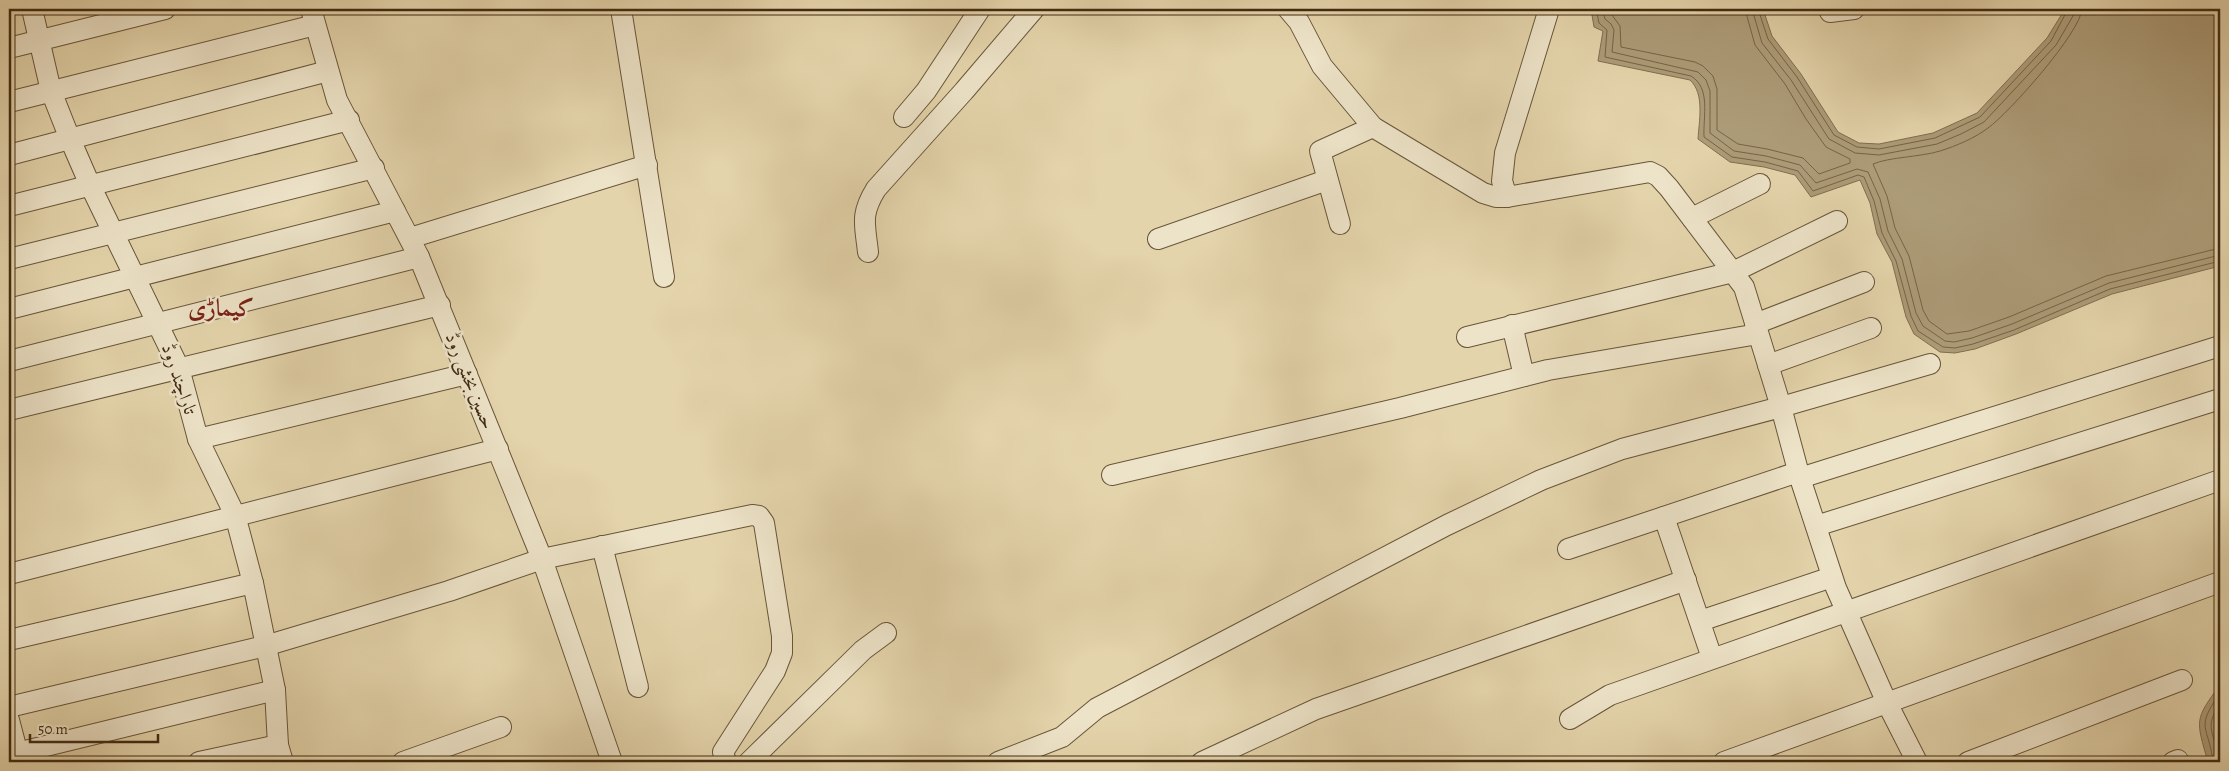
<svg xmlns="http://www.w3.org/2000/svg" width="2229" height="771" viewBox="0 0 2229 771" font-family="Alegreya,Amiri,serif">
<rect width="100%" height="100%" fill="#e4d4ab"/>
<filter id="stains"><feTurbulence type="fractalNoise" baseFrequency=".004" numOctaves="4"/><feColorMatrix values="0 0 0 0 .2 0 0 0 0 .09 0 0 0 0 .02 0 0 0 .5 -.17"/></filter>
<radialGradient id="worn" r=".72"><stop offset=".6" stop-color="#630" stop-opacity="0"/><stop offset="1" stop-color="#630" stop-opacity=".3"/></radialGradient>
<!-- water -->
<g fill="#ac9b77" stroke="#816e4f">
<path d="M1581 9H1763L1772 36 1801 74 1838 132 1859 143 1879 144 1933 133 1977 113 2047 38 2065 9H2220V266L2112 294 2016 334 1975 349 1955 353 1940 352 1914 334 1906 317 1892 262 1877 234 1870 203 1860 180 1811 197 1795 175 1764 167 1730 162 1698 139C1699 121 1705 94 1690 80L1598 61 1603 31 1594 27 1592 15Z"/>
<path d="M2220 685V762H2208C2196 720 2194 720 2220 685Z"/>
</g>
<g fill="none" stroke-linecap="round" stroke-linejoin="round">
<!-- shore -->
<g stroke="#766345" stroke-width="1">
<path d="M1592 9 1597 13 1599 23 1607 30 1605 57 1691 76C1711 88 1703 116 1704 137L1732 157 1765 162 1798 171 1813 191 1858 175 1864 177 1874 201 1882 233 1896 261 1911 316 1918 331 1943 347 1955 348 1973 344 2014 330 2110 289 2220 261"/>
<polyline points="1602,9 1605,19 1611,24 1614,30 1612,52 1698,72 1706,80 1710,91 1710,133 1734,151 1766,156 1800,165 1816,183 1857,169 1868,172 1880,199 1888,231 1902,259 1916,313 1923,326 1945,341 1954,342 1972,338 2012,324 2109,283 2220,255"/>
<polyline points="1610,9 1612,15 1620,26 1621,47 1695,62 1703,66 1713,76 1717,89 1717,130 1738,144 1767,149 1803,158 1819,174 1850,163 1850,159 1826,147 1806,119 1785,84 1755,45 1745,9"/>
<polyline points="1752,9 1762,43 1791,80 1829,139 1855,153 1879,155 1937,144 1961,134 1984,122 2056,45 2073,16 2075,9"/>
<polyline points="1758,9 1768,39 1797,77 1834,135 1857,147 1879,149 1935,138 1980,117 2051,41 2068,9"/>
<path d="M2082 9C2081 32 2009 113 1988 128 1975 138 1956 146 1940 151 1921 157 1889 157 1873 164L1887 196 1895 228 1909 256 1923 310 1929 321 1947 334 1969 331 2009 317 2106 276 2220 248"/>
<path d="M2213 762C2209 725 2194 730 2220 693"/>
<path d="M2219 762C2218 736 2201 730 2220 704"/>
</g>
<defs>
<g id="minor">
<polyline points="32,9 51,91 70,139 90,185 179,368 198,439 235,515 253,583 275,690 278,745 283,762"/>
<polyline points="311,9 337,100 419,257 542,559 612,762"/>
<polyline points="621,9 664,277"/>
<polyline points="1288,9 1299,22 1322,66 1373,127 1483,193 1496,197 1507,197 1650,172 1658,176 1669,188 1744,287 1781,407 1800,478 1836,588 1887,703 1917,762"/>
<polyline points="1830,12 1854,9"/>
<polyline points="9,48 165,9"/>
<polyline points="9,102 315,25"/>
<polyline points="904,117 926,91 980,9"/>
<polyline points="9,155 328,71"/>
<polyline points="1507,197 1502,181 1505,153 1549,9"/>
<polyline points="9,206 349,120"/>
<polyline points="1692,218 1760,184"/>
<polyline points="1340,224 1320,151 1373,127"/>
<polyline points="410,238 647,165"/>
<polyline points="1158,239 1327,180"/>
<path d="M868 252C865 224 860 215 876 189L964 91 1034 9"/>
<polyline points="9,259 374,168"/>
<polyline points="9,309 395,211"/>
<polyline points="1755,324 1864,282"/>
<polyline points="1512,325 1524,376"/>
<polyline points="1467,337 1733,272 1837,221"/>
<polyline points="9,361 419,257"/>
<polyline points="1768,365 1871,328"/>
<polyline points="9,410 440,305"/>
<polyline points="198,439 467,374"/>
<polyline points="1112,475 1400,408 1548,370 1758,334"/>
<polyline points="1800,478 2220,346"/>
<polyline points="1664,517 1712,658"/>
<polyline points="1816,526 2220,399"/>
<polyline points="602,546 638,687"/>
<polyline points="1568,549 1798,472"/>
<polyline points="9,574 498,449"/>
<polyline points="1700,621 1832,577"/>
<polyline points="9,640 253,583"/>
<polyline points="9,707 265,646 449,591 542,559 752,515 759,516 764,523 782,636 782,653 775,671 723,752 726,762"/>
<polyline points="1570,719 1610,695 2220,480"/>
<polyline points="9,720 20,762"/>
<polyline points="17,753 275,690"/>
<polyline points="199,762 278,745"/>
<polyline points="403,762 501,727"/>
<polyline points="749,762 863,650 886,633"/>
<polyline points="998,762 1062,737 1097,708 1447,525 1541,480 1622,449 1781,407 1930,364"/>
<polyline points="1202,762 1316,709 1686,580"/>
<polyline points="1724,762 2220,582"/>
<polyline points="1968,762 2182,680"/>
<polyline points="2173,762 2178,760"/>
</g>
</defs>
<!-- minor casing -->
<use href="#minor" stroke="#695539" stroke-width="22"/>
<!-- minor -->
<use href="#minor" stroke="#ede3c8" stroke-width="20"/>
</g>
<g text-anchor="middle" dominant-baseline="central" stroke-width="5" stroke-linejoin="round" paint-order="stroke">
<!-- street labels -->
<g font-size="19" fill="#402b13" stroke="#ede3c8">
<text transform="translate(179 379) rotate(71)">تاراچند روڈ</text>
<text transform="translate(470 381) rotate(68)">حسین بخشی روڈ</text>
</g>
<!-- district labels -->
<g font-size="24" font-weight="bold" fill="#7a1f14" stroke="#ede3c8">
<text x="221" y="308">کیماڑی</text>
</g>
</g>
<!-- margin -->
<rect width="2229" height="771" fill="none" stroke="#e4d4ab" stroke-width="30"/>
<rect x="10" y="10" width="2209" height="751" fill="none" stroke="#402b13" stroke-width="2.5"/>
<rect x="15" y="15" width="2199" height="741" fill="none" stroke="#402b13"/>
<!-- scale -->
<path d="M30 734v8h128v-8" fill="none" stroke="#402b13" stroke-width="2.5"/>
<text x="38" y="734" font-size="15" fill="#402b13" stroke="#ede3c8" stroke-width="4" paint-order="stroke">50 m</text>
<rect width="100%" height="100%" filter="url(#stains)"/>
<rect width="100%" height="100%" fill="url(#worn)"/>
</svg>
